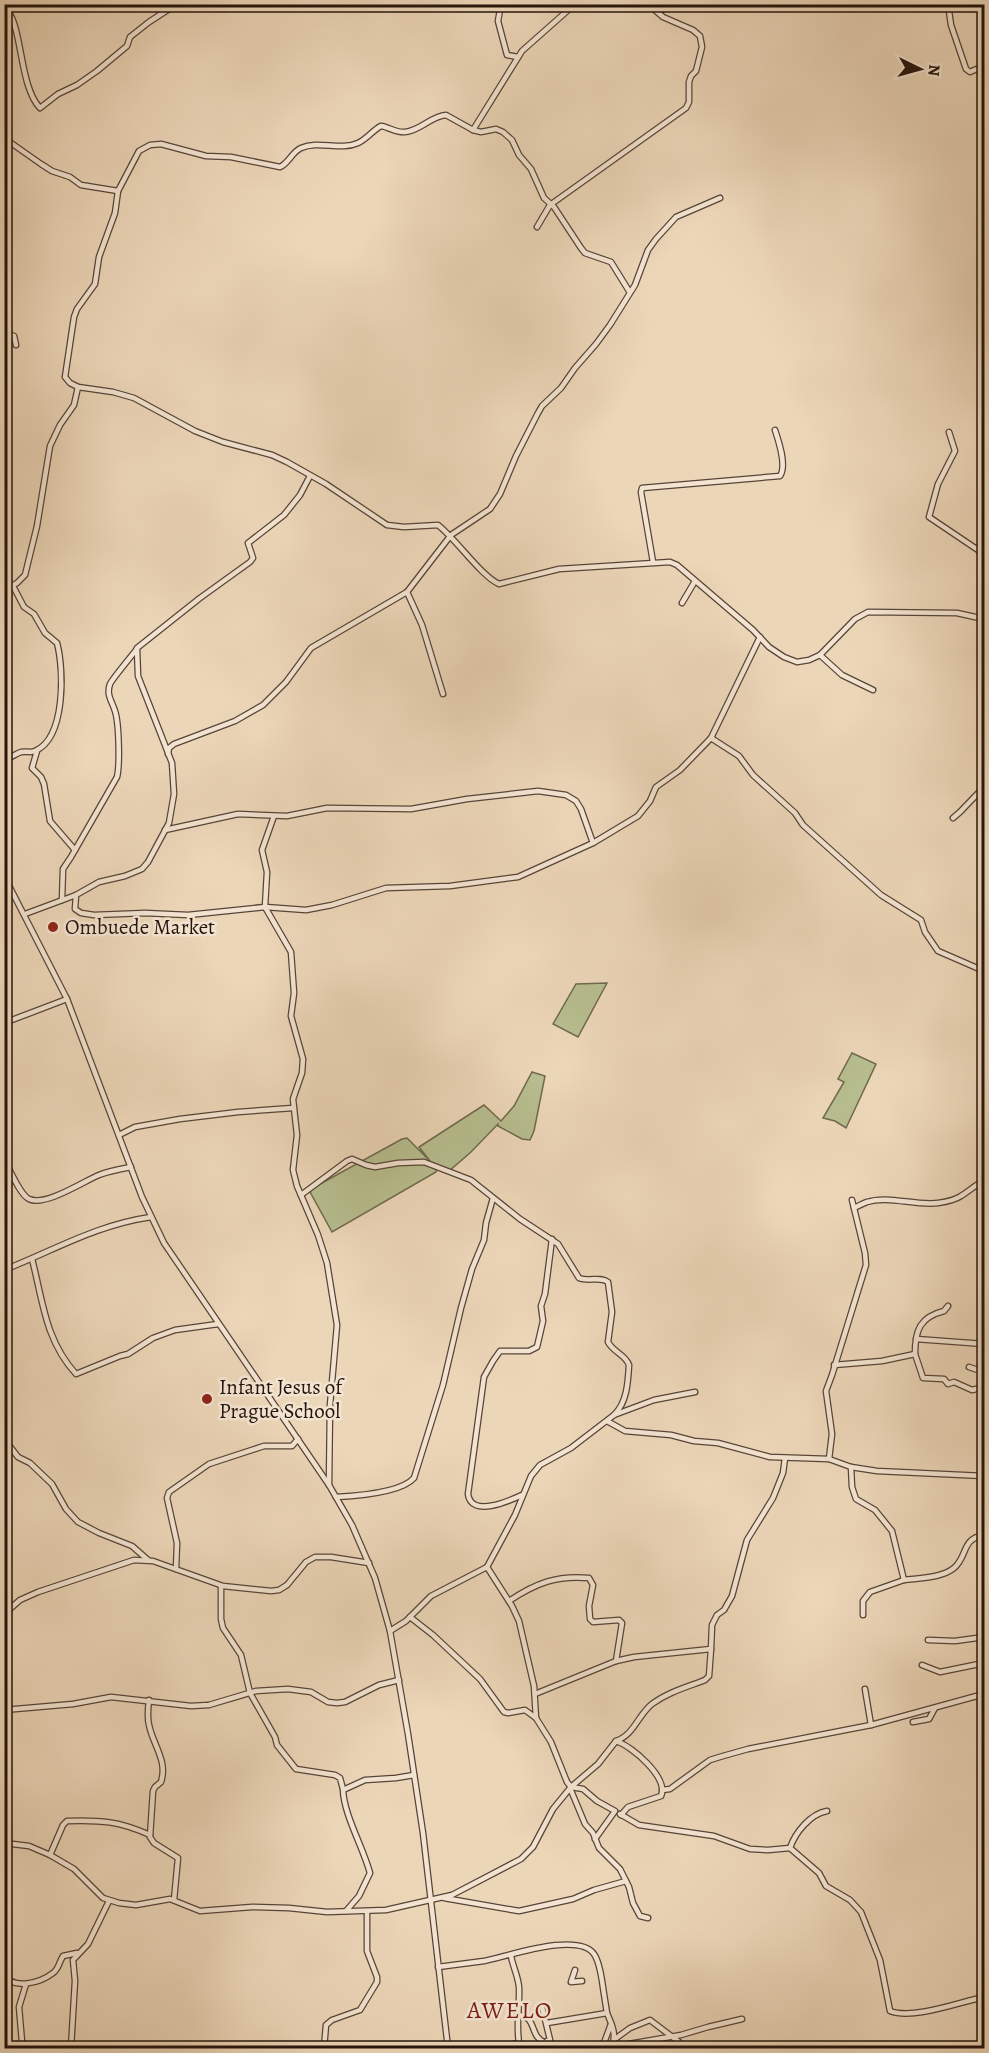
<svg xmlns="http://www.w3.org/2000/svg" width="989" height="2053" viewBox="0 0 989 2053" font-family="Alegreya,serif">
<rect width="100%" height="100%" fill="#ecd6b8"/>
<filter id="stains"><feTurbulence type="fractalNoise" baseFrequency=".00333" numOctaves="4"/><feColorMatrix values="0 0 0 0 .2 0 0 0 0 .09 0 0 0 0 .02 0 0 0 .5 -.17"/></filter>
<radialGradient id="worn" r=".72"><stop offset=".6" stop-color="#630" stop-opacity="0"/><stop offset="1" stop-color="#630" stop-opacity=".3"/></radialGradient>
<!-- green -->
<g fill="#b7be8f" stroke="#6e694e" stroke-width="1.5">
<polygon points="607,983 578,1037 553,1024 576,984"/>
<polygon points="852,1053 876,1064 846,1128 835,1121 823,1118 844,1082 838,1079"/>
<polygon points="532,1072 545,1076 534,1131 530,1140 522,1139 498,1126 498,1124 471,1152 449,1171 431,1162 437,1169 436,1172 332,1232 309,1190 402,1139 407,1138 430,1161 419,1147 484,1105 501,1121 514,1106"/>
</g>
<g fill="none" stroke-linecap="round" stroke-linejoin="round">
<defs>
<g id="minor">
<polyline points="501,4 498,21 507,55 518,57"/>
<path d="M575 4 522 51 473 130 446 115C431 116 420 131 405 132 396 133 389 127 381 126 373 130 367 139 358 143 340 151 319 140 301 148 292 152 289 163 280 167L231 157 206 156 161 144 150 145 139 151 118 191 115 213 99 257 95 284 77 309 74 317 65 377 70 383 78 387 113 392 134 398 195 431 223 442 272 455 287 462 326 484 387 525 404 527 438 525C456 539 482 577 499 584L559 569 670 562 677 565 753 630 769 647 784 657 797 662 809 660 820 655 855 619 868 612 957 613 984 619"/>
<polyline points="660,4 664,9 672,4"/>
<polyline points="948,4 951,25 966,69 970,72 979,68 984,72"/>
<path d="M4 7C23 20 18 85 40 108L58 94 77 85 97 71 127 46 130 37 149 22 169 9 180 4"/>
<polyline points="473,130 481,132 496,129 503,132 512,140 519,155 531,169 544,198 554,207 581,248 585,253 611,262 629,291"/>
<polyline points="4,138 41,164 52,171 70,177 81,185 118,191"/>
<polyline points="537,227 550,205 686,108 689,102 689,82 691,76 696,71 702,47 700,36 693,30 663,17 648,4"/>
<polyline points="4,333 14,336 16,345"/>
<polyline points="949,432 955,451 938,484 929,517 984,554"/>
<path d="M653 562 641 492 642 488 780 476C787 466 779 442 775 430"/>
<polyline points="4,590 17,583 25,575 37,526 50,446 60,425 74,405 78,387"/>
<polyline points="407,592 422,625 443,694"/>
<polyline points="682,603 695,581"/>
<polyline points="820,655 842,675 873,690"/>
<polyline points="711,738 739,756 753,775 795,813 803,825 881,895 921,920 925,932 938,951 984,971"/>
<polyline points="37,751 32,768 41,777 44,784 50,821 75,850"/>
<polyline points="168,754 169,748 174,744 235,721 263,705 286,682 311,648 407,592 451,535 490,509 500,494 516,456 538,413 542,406 561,388 575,368 596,344 610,325 635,285 648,250 656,239 676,217 720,198"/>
<path d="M4 760C11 758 15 754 21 752 26 751 31 753 35 751 66 738 64 669 57 643L45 633 34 614 24 607 13 586"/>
<polyline points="274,816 262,850 267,872 265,907 291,952 294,993 291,1016 303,1059 302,1073 293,1099 297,1135 293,1170 297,1186 318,1235 327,1263 337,1325 330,1405 329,1485"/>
<polyline points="953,818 960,812 984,787"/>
<polyline points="165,830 238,814 287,816 327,808 411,809 467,799 538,791 566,795 576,801 581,809 593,843"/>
<polyline points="4,876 67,999 142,1197 164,1243 329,1485 352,1525 375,1578 390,1631 408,1734 423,1833 448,2048"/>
<polyline points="76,895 75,909 81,913 94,915 145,913 188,915 265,907 306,910 332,905 386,888 450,886 518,877 593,843 638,816 650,801 656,787 680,770 711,738 760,637"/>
<path d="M62 900 63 869 71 857 117 777C120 765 119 723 115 711 112 701 106 695 110 684 113 678 130 658 136 650"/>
<polyline points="25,914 76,895 99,882 125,876 142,869 148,862 169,823 174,794 172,763 138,676 137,648 200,598 250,562 253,558 248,543 284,515 300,495 310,476"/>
<polyline points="4,1023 67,999"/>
<polyline points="119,1135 135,1127 180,1119 238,1112 293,1108"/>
<path d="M4 1159C9 1168 20 1195 29 1199 45 1207 84 1181 99 1175 109 1171 120 1169 131 1167"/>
<path d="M301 1195 347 1161 352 1159 366 1165 375 1167 398 1163 424 1162 471 1180 520 1219 558 1244 579 1278C589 1282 600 1276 608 1282L612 1312 608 1342C613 1352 626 1355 629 1365 628 1382 627 1403 614 1415"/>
<path d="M854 1208C859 1206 863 1203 867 1202 888 1195 915 1206 938 1203 945 1202 955 1200 961 1196 969 1191 975 1185 984 1181"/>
<path d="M32 1259C43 1301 45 1340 76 1374L120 1356 128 1354 153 1338 175 1330 218 1324"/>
<path d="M4 1270C55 1250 96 1225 151 1217"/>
<polyline points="916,1339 984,1344"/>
<path d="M915 1354C915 1330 920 1317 944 1311L948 1306"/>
<polyline points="834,1365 882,1361 915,1354 923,1378 944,1379 948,1384 954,1382 972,1390 980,1388 984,1389"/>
<polyline points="969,1367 984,1372"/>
<polyline points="607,1421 625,1431 671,1435 694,1441 718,1443 770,1457 829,1459 851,1467 877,1471 984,1476"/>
<polyline points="4,1439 18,1457 30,1463 52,1484 66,1509 78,1522 99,1533 132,1546 148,1560"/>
<polyline points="829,1459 832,1434 826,1391 832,1375 866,1265 865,1253 852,1200"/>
<path d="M851 1467 852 1487 856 1499 875 1510 892 1531 904 1580C919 1578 942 1578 954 1568 968 1556 961 1539 984 1535"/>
<path d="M522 1495C509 1501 471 1518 468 1494L484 1377 493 1361 500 1351H529L537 1347 543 1321 541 1306 545 1294 552 1239"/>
<path d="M336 1497C355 1496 401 1493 414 1478L443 1385 461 1308 472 1269 484 1240 486 1223 493 1198"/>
<polyline points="487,1567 512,1606 519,1621 534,1686 536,1718 551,1742 567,1782 571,1787 583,1789 597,1801 615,1811 595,1839"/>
<polyline points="176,1569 177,1543 167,1498 169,1492 209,1464 264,1446 292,1446 298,1439"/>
<polyline points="221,1586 221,1619 223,1628 241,1655 250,1693 275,1737 277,1745 296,1769 335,1775 340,1778 343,1789"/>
<path d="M509 1601C536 1583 557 1575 589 1578L593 1585 589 1606 590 1619 593 1622 619 1620 622 1623 616 1661"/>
<polyline points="4,1614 20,1600 38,1592 134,1560 153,1561 223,1586 271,1591 279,1590 287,1585 306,1562 315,1557 331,1557 369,1563"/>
<polyline points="863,1615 863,1601 870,1592 904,1580"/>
<polyline points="410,1617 433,1635 480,1679 504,1712 508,1713 525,1710 536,1718"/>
<polyline points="390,1631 406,1621 431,1596 487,1567 515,1515 531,1476 540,1465 571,1448 614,1415 654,1400 695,1392"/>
<polyline points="928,1640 955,1641 984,1637"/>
<polyline points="922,1665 940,1672 984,1663"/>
<polyline points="865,1689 871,1725 984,1694"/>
<polyline points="535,1694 616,1661 634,1657 711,1649 712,1625 717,1615 724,1610 732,1596 747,1540 773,1498 783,1473 785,1458"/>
<path d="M149 1700C148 1708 147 1717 149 1725 153 1745 168 1761 161 1782L155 1787 153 1791 150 1837 154 1843 178 1858 174 1900"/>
<polyline points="4,1710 73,1704 111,1697 191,1706 209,1705 256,1691 288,1689 311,1692 328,1702 337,1703 345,1702 379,1685 399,1680"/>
<polyline points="913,1722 929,1719 935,1708"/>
<path d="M616 1741C634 1735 638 1715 652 1704 668 1692 687 1687 705 1680L709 1676 711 1649"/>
<polyline points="570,1788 585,1824 593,1833 599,1848 620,1869 629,1887 633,1903 640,1916 648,1918"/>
<polyline points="662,1790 670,1789 710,1760 723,1756 748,1749 871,1725"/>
<path d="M827 1811C810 1814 795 1833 790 1848L819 1873 826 1886 850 1900 861 1912 880 1960 890 2011C913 2020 960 2002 984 1997"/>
<polyline points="620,1814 639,1825 714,1836 750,1849 768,1850 790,1848"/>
<path d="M4 1843 29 1846 50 1855 74 1869 103 1898 119 1903 136 1905 170 1899 200 1911 252 1907 289 1908 327 1912 386 1910 452 1895 521 1859 533 1847 553 1809 571 1787 598 1764 616 1741C632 1746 669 1778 661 1796L628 1807 621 1815"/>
<path d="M50 1855 63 1825 67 1821C101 1820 119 1821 150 1835"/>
<polyline points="444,1898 519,1911 573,1899 594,1890 626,1881"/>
<path d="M346 1911 359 1896 370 1873C363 1847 344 1815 343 1790L365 1780 396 1778 414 1775"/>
<path d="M511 1956C513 1967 518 1976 519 1987 520 2008 515 2028 520 2048"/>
<path d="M438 1967C453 1965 469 1963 484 1961 506 1957 578 1931 594 1954 601 1964 602 1983 604 1994 605 2000 606 2007 607 2013 611 2023 616 2032 613 2043L608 2048"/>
<polyline points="575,1970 571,1982 582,1981"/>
<path d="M4 1975C14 1990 40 1983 53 1973 59 1969 59 1962 63 1956L77 1953"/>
<polyline points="542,2007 552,2048"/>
<path d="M517 2015C538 2016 528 2035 545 2043"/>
<polyline points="547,2023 607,2013"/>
<polyline points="615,2039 630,2028 650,2020 687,2048"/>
<polyline points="613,2043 623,2045 681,2035 708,2027 742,2019"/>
<polyline points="20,2048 22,2042 19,2007 26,1984"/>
<polyline points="71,2048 75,1981 73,1960 88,1944 109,1901"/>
<polyline points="324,2048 326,2025 332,2020 360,2010 377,1982 377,1977 367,1951 367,1911"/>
<polyline points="491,2048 519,2043"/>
<polyline points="543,2048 547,2041"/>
<polyline points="590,2048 604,2043 611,2024"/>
</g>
</defs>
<!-- minor casing -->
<use href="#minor" stroke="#574438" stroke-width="7"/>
<!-- minor -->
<use href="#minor" stroke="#f3e4d1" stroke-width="4.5"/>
</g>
<!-- markers -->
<g fill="#8f2418" stroke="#f3e4d1" stroke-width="2">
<circle cx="53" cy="927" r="6"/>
<circle cx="207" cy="1399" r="6"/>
</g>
<g text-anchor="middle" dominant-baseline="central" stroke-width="5" stroke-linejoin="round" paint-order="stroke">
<!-- poi labels -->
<g font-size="21" fill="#25140d" stroke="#f3e4d1" text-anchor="start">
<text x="65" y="927">Ombuede Market</text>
<text x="219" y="1387">Infant Jesus of<tspan x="219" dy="24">Prague School</tspan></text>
</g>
<!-- quarter labels -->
<g font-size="24" letter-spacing="1.5" fill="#7a1f14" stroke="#f3e4d1">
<text x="510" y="2010">AWELO</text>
</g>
</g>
<!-- margin -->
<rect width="989" height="2053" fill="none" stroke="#ecd6b8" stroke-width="24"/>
<rect x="6" y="6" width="977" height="2041" fill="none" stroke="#25140d" stroke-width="3"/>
<rect x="12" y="12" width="965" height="2029" fill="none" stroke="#25140d" stroke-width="1.5"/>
<!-- north arrow -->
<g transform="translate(920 69) rotate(95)" stroke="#f3e4d1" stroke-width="4.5" paint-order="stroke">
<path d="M0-4.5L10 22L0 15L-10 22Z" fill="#25140d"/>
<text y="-9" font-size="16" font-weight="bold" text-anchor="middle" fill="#25140d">N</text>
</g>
<rect width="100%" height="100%" filter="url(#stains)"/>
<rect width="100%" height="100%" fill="url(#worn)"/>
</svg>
